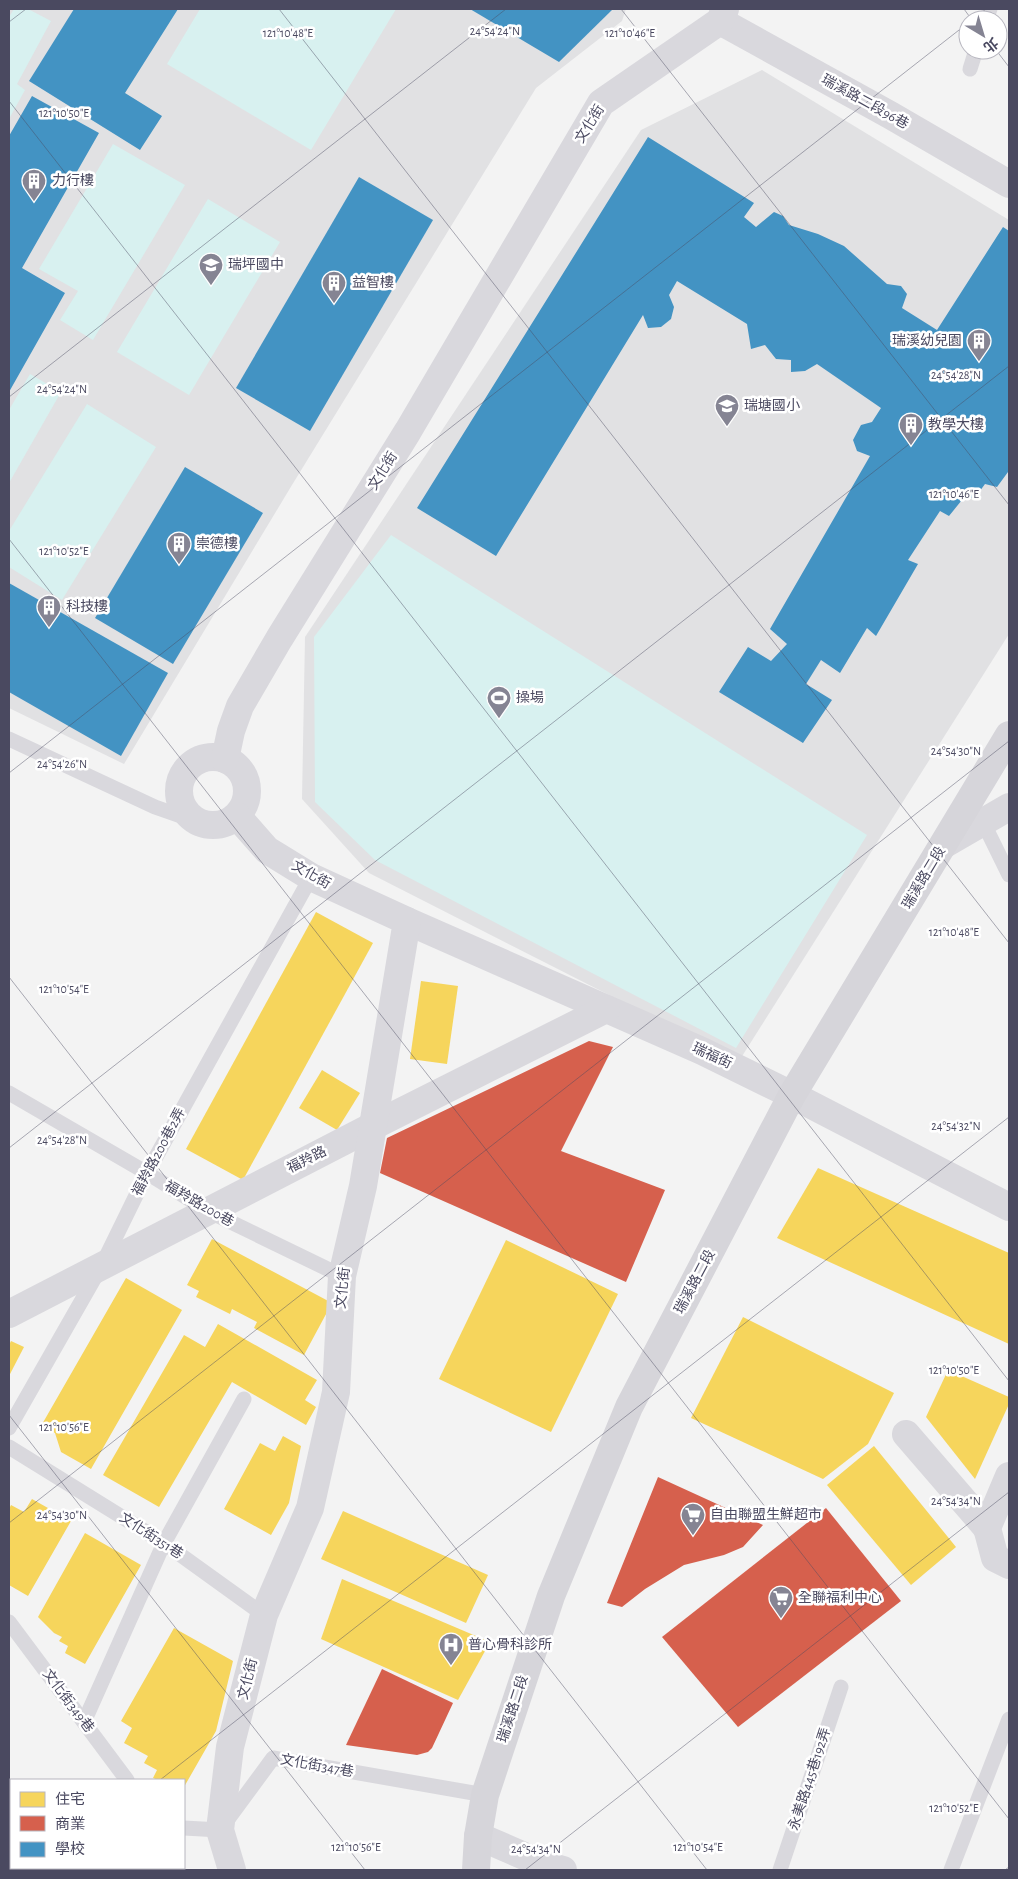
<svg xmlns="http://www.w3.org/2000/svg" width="1018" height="1879" viewBox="0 0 1018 1879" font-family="'Alegreya Sans','Noto Sans TC',sans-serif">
<rect width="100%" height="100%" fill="#f3f3f3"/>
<!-- education -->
<g fill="#e1e1e3">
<polygon points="9,9 626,9 622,21 536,88 292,485 124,764 9,708"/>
<polygon points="762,70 1009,220 1009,634 739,1061 369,873 302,799 305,637 641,130"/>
</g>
<!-- green -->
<g fill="#d8f1f0">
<polygon points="14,9 28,9 51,21 17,84 25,90 9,119 9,17"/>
<polygon points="200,9 396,9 311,150 167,64"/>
<polygon points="113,144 185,185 93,340 60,320 78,291 39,269"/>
<polygon points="208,199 280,242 189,395 117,352"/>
<polygon points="30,374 61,392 9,483 9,410"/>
<polygon points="87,404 156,447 62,600 9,567 9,531"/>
<polygon points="391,535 867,835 736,1048 375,860 315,802 314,637"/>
</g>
<!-- homes -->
<g fill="#f6d55c">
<polygon points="316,912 373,943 243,1180 186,1149"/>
<polygon points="421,981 458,986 447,1064 410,1059"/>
<polygon points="322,1070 360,1093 337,1130 299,1108"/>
<polygon points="818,1168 1009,1253 1009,1344 777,1238"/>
<polygon points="212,1239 332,1303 304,1355 254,1328 257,1322 232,1309 230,1314 196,1297 199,1291 187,1285"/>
<polygon points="506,1240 618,1294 551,1432 439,1379"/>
<polygon points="126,1278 182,1310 91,1469 61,1452 55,1433 41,1426"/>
<polygon points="743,1317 894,1393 868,1444 823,1479 691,1418"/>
<polygon points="218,1324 317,1380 305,1400 316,1407 306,1425 232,1382 159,1507 103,1475 184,1335 205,1347"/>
<polygon points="11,1341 24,1347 9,1376 9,1345"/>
<polygon points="948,1370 1009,1397 1009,1404 975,1479 926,1417"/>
<polygon points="283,1436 301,1446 289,1503 271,1535 224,1509 260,1443 275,1451"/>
<polygon points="874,1446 956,1547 911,1585 827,1485"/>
<polygon points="32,1499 71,1521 28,1596 9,1585 9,1509 11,1505 24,1512"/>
<polygon points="343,1511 488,1575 466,1623 321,1559"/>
<polygon points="85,1533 141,1565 85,1664 65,1653 68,1646 59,1641 62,1637 54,1633 38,1617"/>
<polygon points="342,1579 490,1642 458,1700 321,1639"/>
<polygon points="174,1628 233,1661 216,1731 184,1787 184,1780 158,1780 153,1778 157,1770 144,1763 148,1756 124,1743 132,1728 121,1721"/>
</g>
<!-- shops -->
<g fill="#d6604d">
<polygon points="589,1041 613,1047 561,1151 665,1190 626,1282 380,1173 387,1138"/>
<polygon points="658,1477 763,1525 743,1547 724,1555 684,1565 645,1589 622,1607 607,1603"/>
<polygon points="826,1508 901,1601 738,1727 662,1637"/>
<polygon points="382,1669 453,1703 432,1748 428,1752 417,1755 346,1745"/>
</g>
<!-- schools -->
<g fill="#4393c3">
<polygon points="74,9 178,9 125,93 162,116 140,150 29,81"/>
<polygon points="470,9 613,9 559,62"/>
<polygon points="32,96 99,133 22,268 65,293 9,392 9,136"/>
<polygon points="648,137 754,203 744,217 756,227 774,212 783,216 789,225 818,234 844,246 887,284 901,286 907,294 902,308 937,330 1003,227 1009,231 1009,472 1008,472 997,487 985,484 974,499 966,495 949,516 940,511 908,560 918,564 876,636 867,628 840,673 821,660 806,684 832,700 803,743 719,692 748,647 771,661 787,644 770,629 870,456 857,451 853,440 861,425 872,422 881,408 817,364 805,371 791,372 791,360 776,359 765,345 751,349 747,324 677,281 669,295 674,307 671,319 661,327 648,328 643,315 496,556 417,508"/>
<polygon points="359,177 433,220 310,431 236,388"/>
<polygon points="185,467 263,513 173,664 95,618"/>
<polygon points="9,583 168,673 121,756 9,692"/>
</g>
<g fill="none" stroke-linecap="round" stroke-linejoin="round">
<!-- lane -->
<g stroke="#d9d8dd" stroke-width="15">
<polyline points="986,20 990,9"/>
<polyline points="970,69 976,50"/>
<polyline points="9,739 155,807 195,821"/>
<polyline points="983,822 1009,875"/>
<polyline points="9,1093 147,1173 208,1211 342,1276"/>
<polyline points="9,1428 102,1265 147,1173 311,877"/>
<polyline points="9,1447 164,1543 264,1615"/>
<polyline points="9,1622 127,1780"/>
<polyline points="84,1722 164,1543 244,1399"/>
<polyline points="9,1824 11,1827"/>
<polyline points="184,1828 220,1830 273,1758 485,1795"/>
<polyline points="39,1868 41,1870"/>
<polyline points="780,1870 841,1687"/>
<polyline points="951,1870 1009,1719"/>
</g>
<!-- street -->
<g stroke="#d9d8dd" stroke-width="28">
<polyline points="720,21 890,115 1009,184"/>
<circle cx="213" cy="791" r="34"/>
<polyline points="225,759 231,731 240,706 279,639 408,431 601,103 720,21 725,9"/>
<polyline points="945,844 1009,807"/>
<polyline points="407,921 702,1051 792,1095 1009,1207"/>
<polyline points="9,1314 373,1126 606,1009"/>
<polyline points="906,1434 987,1528"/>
<polyline points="1009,1476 987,1528 995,1558 1009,1565"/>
<polyline points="478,1836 545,1865 563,1870"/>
<polyline points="103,1870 106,1868"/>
<polyline points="232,1870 220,1830 230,1747 264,1615 310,1508 336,1392 342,1276 363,1186 407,921 311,877 267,850 237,816"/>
</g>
<!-- secondary -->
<polyline stroke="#d6d5da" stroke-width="28" points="476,1870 478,1836 485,1795 551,1596 629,1407 792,1095 1009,735"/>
</g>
<!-- ticks -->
<path fill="none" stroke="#4a4960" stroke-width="1" stroke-opacity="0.45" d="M279 9 1009 943M621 9 1009 505M964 9 972 20M972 20 986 9M9 22 26 9M996 50 1009 67M9 101 1009 1381M9 397 506 9M9 539 1009 1819M9 773 968 23M9 977 707 1870M9 1148 1009 366M9 1415 365 1870M9 1523 1009 741M160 1780 1009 1117M9 1853 11 1856M20 1868 22 1870M45 1870 48 1868M525 1870 1009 1492M1005 1870 1009 1867"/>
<!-- icons -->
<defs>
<symbol id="building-pin" viewBox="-11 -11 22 30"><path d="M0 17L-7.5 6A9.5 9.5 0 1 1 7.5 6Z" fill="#858493" stroke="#fff"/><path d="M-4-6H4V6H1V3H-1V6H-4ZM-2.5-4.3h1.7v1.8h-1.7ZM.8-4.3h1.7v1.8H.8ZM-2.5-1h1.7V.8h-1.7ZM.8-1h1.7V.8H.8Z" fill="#fff"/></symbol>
<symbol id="school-pin" viewBox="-11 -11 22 30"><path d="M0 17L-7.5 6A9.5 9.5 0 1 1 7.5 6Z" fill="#858493" stroke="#fff"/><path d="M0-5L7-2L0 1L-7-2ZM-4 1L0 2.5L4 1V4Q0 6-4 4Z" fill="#fff"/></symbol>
<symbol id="stadium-pin" viewBox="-11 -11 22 30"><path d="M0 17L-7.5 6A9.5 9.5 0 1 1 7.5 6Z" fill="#858493" stroke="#fff"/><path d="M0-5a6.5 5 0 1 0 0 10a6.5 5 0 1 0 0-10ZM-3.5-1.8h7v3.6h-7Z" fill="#fff"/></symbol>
<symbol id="supermarket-pin" viewBox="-11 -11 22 30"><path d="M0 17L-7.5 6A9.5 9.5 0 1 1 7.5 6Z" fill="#858493" stroke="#fff"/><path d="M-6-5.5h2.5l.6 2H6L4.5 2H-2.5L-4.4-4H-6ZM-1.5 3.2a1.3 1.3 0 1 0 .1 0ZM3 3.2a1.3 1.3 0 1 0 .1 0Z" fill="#fff"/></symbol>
<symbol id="hospital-pin" viewBox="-11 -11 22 30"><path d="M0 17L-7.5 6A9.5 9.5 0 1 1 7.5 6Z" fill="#858493" stroke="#fff"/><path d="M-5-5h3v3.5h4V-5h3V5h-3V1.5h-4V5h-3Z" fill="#fff"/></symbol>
</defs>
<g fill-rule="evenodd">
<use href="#building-pin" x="20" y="167" width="28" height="38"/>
<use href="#school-pin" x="197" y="251" width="28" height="38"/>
<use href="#building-pin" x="320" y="269" width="28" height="38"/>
<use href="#building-pin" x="965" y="327" width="28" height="38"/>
<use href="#school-pin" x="713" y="392" width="28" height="38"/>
<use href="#building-pin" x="897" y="411" width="28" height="38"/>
<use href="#building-pin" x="165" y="530" width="28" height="38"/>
<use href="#building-pin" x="35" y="593" width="28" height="38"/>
<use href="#stadium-pin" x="485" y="684" width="28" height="38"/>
<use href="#supermarket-pin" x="679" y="1501" width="28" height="38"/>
<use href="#supermarket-pin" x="767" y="1584" width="28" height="38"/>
<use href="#hospital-pin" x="437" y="1631" width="28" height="38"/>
</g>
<g text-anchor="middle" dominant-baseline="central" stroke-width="5" stroke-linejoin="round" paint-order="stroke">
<!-- street labels -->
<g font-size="14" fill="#4a4960" stroke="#fff">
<text transform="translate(865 102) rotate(29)">瑞溪路二段96巷</text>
<text transform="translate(590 124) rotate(-58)">文化街</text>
<text transform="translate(383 471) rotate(-58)">文化街</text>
<text transform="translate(311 875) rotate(29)">文化街</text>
<text transform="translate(924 878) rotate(-59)">瑞溪路二段</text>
<text transform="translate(712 1056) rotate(25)">瑞福街</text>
<text transform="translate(159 1152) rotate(-62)">福羚路200巷2弄</text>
<text transform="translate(307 1160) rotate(-27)">福羚路</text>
<text transform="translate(199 1204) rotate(30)">福羚路200巷</text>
<text transform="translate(695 1282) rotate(-62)">瑞溪路二段</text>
<text transform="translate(343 1288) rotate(-84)">文化街</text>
<text transform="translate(151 1536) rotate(33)">文化街351巷</text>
<text transform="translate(248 1679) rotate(-76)">文化街</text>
<text transform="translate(68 1701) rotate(53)">文化街349巷</text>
<text transform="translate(513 1709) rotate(-72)">瑞溪路二段</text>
<text transform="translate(317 1766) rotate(10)">文化街347巷</text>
<text transform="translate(810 1779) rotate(-72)">永美路445巷192弄</text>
</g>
<!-- poi labels -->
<g font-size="14" fill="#4a4960" stroke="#fff" text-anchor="start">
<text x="52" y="181">力行樓</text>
<text x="228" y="265">瑞坪國中</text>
<text x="352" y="283">益智樓</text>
<text x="962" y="341" text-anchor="end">瑞溪幼兒園</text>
<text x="744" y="406">瑞塘國小</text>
<text x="928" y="425">教學大樓</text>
<text x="196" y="544">崇德樓</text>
<text x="66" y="607">科技樓</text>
<text x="516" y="698">操場</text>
<text x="710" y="1515">自由聯盟生鮮超市</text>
<text x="798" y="1598">全聯福利中心</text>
<text x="468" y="1645">普心骨科診所</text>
</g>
</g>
<g font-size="12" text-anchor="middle" fill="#4a4960" stroke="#fff" stroke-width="5" stroke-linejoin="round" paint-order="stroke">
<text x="495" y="35">24°54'24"N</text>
<text x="288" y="37">121°10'48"E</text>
<text x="630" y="37">121°10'46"E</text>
<text x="64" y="117">121°10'50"E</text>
<text x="956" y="379">24°54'28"N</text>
<text x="62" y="393">24°54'24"N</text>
<text x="954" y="498">121°10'46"E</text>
<text x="64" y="555">121°10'52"E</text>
<text x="956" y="755">24°54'30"N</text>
<text x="62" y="768">24°54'26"N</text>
<text x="954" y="936">121°10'48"E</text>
<text x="64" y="993">121°10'54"E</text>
<text x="956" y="1130">24°54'32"N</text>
<text x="62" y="1144">24°54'28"N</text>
<text x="954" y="1374">121°10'50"E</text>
<text x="64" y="1431">121°10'56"E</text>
<text x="956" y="1505">24°54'34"N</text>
<text x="62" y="1519">24°54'30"N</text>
<text x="954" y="1812">121°10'52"E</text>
<text x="356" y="1851">121°10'56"E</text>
<text x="698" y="1851">121°10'54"E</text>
<text x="536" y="1853">24°54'34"N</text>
</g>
<!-- border -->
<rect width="1018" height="1879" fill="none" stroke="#4a4960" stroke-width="20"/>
<!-- legend -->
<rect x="10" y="1779" width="175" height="90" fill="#ffffff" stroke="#b7b6bf"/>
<rect x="20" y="1792" width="25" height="15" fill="#f6d55c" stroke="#b7b6bf"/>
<text x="55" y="1804" font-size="15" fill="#4a4960">住宅</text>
<rect x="20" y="1816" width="25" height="15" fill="#d6604d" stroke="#b7b6bf"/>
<text x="55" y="1829" font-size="15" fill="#4a4960">商業</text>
<rect x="20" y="1842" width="25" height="15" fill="#4393c3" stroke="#b7b6bf"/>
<text x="55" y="1854" font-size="15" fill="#4a4960">學校</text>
<!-- north arrow -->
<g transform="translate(983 35) rotate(142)"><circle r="24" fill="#ffffff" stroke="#b7b6bf"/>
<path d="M0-4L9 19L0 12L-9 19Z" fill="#858493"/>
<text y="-8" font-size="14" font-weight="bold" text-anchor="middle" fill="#4a4960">北</text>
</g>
</svg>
